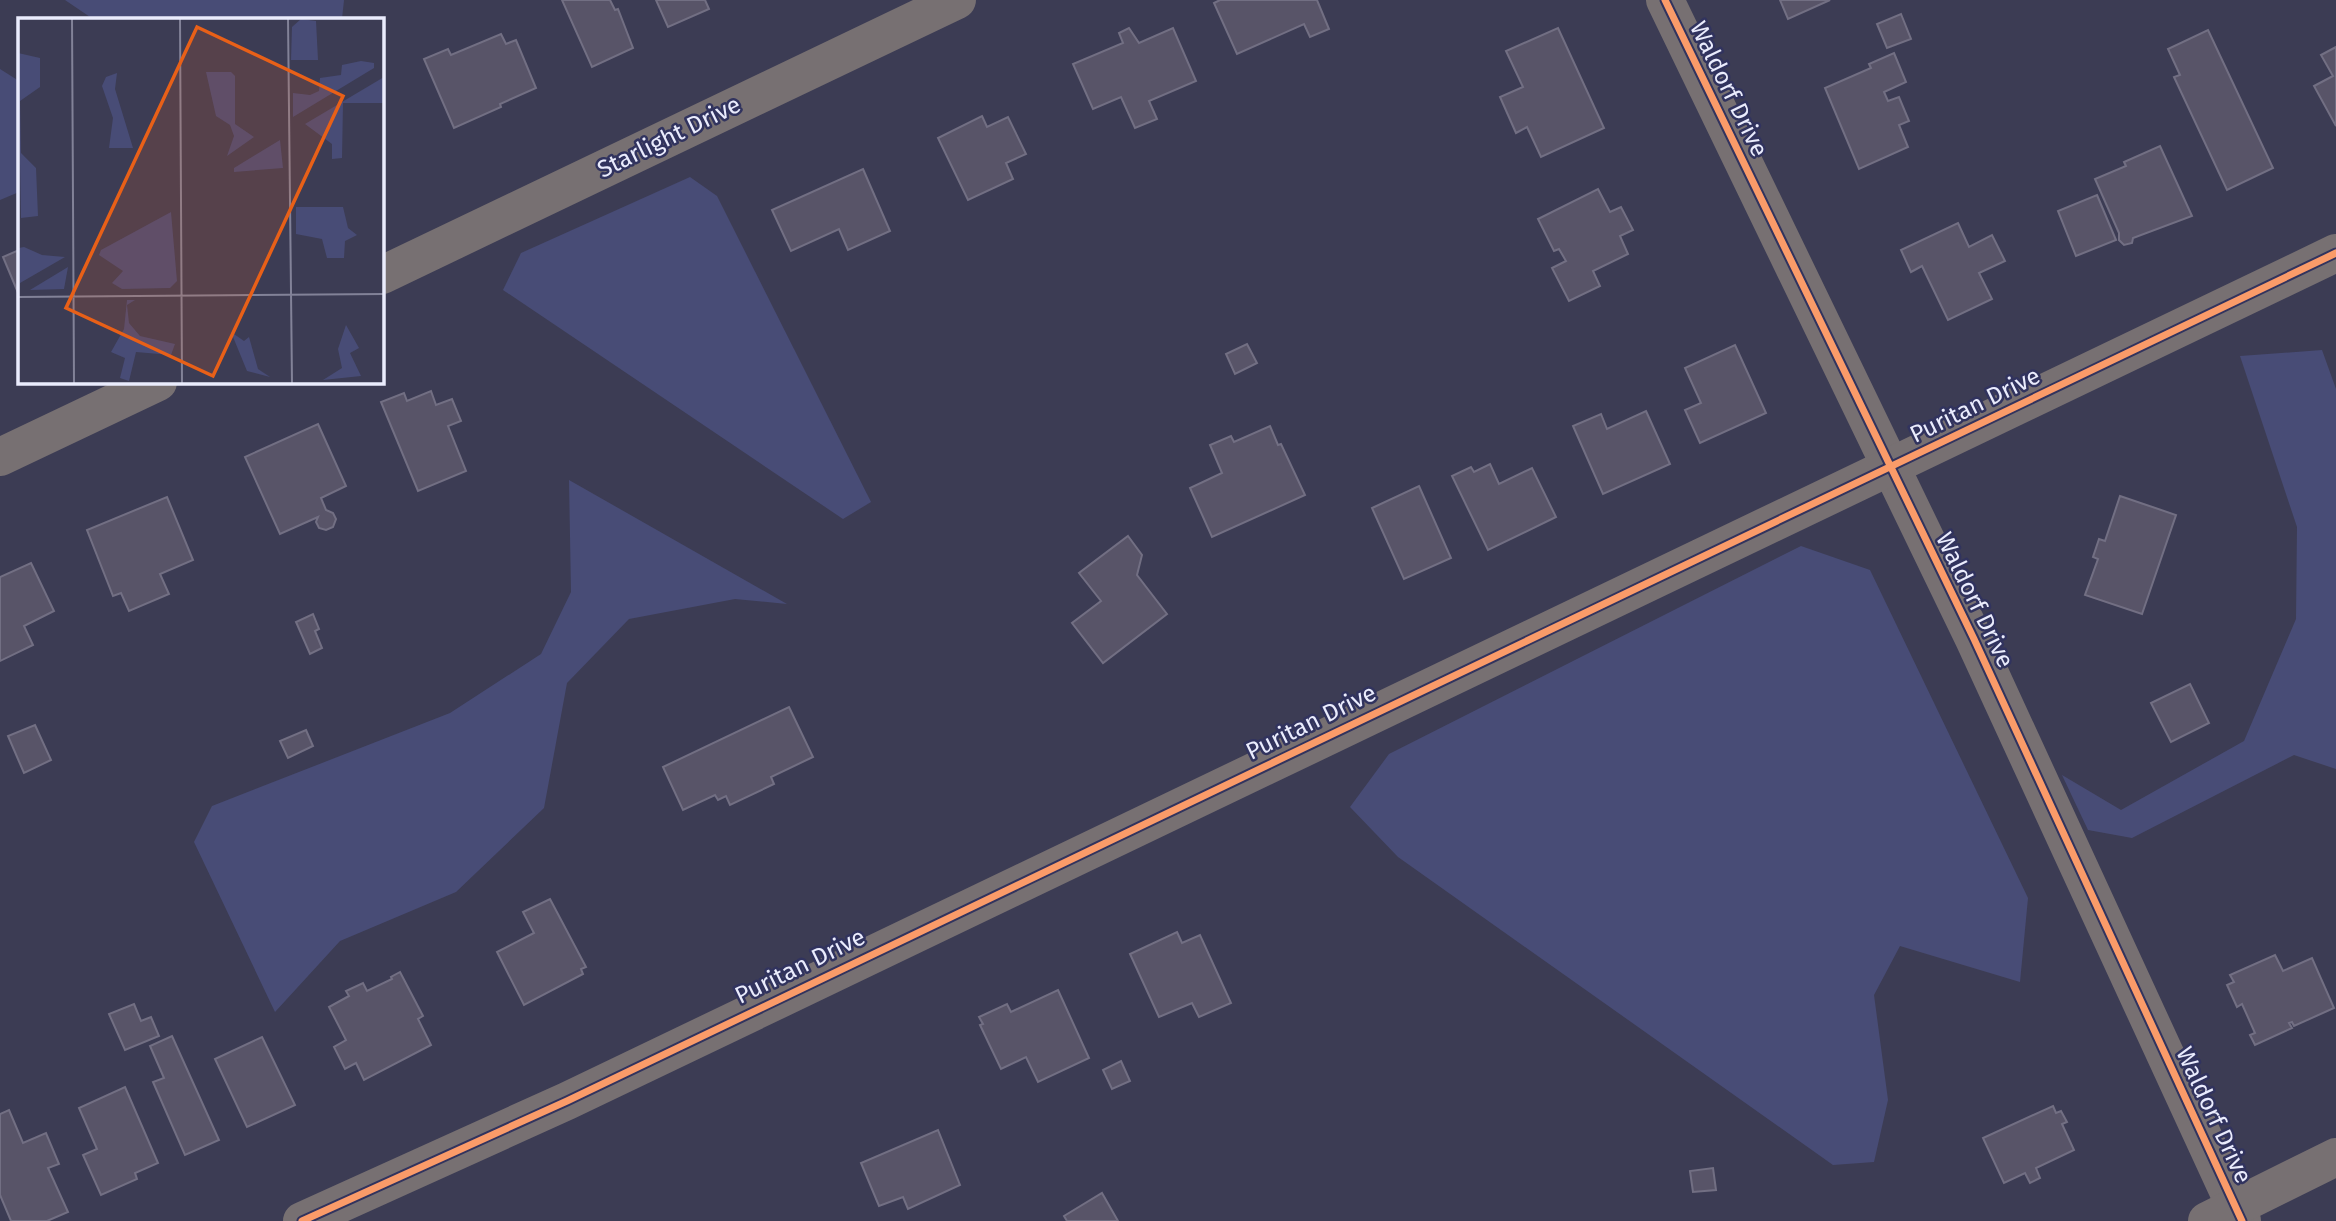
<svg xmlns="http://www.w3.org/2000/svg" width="2336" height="1221" viewBox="0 0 2336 1221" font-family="'Fira Sans',sans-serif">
<rect width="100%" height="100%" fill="#3c3c54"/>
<!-- green -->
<g fill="#484c76">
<polygon points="65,0 344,0 342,19 93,19"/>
<polygon points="0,69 19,81 19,192 0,200"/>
<polygon points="690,177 717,196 871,502 843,519 503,290 521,253"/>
<polygon points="2322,350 2336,389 2336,769 2294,755 2132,838 2088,830 2062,775 2121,810 2244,741 2296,619 2297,527 2240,356"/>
<polygon points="569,480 787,604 735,599 629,619 567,683 544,808 456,892 340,941 275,1012 194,842 212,806 450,713 541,654 571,592"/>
<polygon points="1801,546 1870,570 2028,898 2020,982 1900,946 1874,995 1888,1100 1874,1162 1833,1165 1398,857 1350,807 1389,754"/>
</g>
<!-- building -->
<g fill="#585468" stroke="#726f83" stroke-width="2">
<polygon points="562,0 610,0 615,10 618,9 633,48 592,67"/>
<polygon points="656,0 705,0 709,9 668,27"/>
<polygon points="1220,0 1317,0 1329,29 1310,37 1304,24 1237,54 1214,3"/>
<polygon points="1780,0 1830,0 1788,19"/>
<polygon points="1901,14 1911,39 1887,48 1877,24"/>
<polygon points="1129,28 1139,43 1173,28 1196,81 1149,101 1157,119 1135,128 1121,97 1093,109 1073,64 1123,43 1119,33"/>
<polygon points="1558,28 1604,128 1541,157 1527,127 1516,133 1500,97 1523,87 1506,51"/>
<polygon points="2208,30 2273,168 2227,190 2174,77 2180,75 2168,49"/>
<polygon points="501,34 506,44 516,40 536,88 500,104 501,107 454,128 424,59 448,49 451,55"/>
<polygon points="2336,47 2336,126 2314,86 2333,76 2321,55"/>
<polygon points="1894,53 1906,82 1884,92 1888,101 1899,97 1909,121 1899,125 1908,147 1859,169 1825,88 1871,68 1869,64"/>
<polygon points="982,116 987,127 1008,117 1026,154 1006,163 1013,179 968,200 938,138"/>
<polygon points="2160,146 2192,216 2133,238 2132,243 2124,245 2119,240 2119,233 2095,179 2126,166 2124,162"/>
<polygon points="863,169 890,231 848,250 839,229 791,251 772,210"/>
<polygon points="1598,189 1610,212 1621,207 1633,230 1620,236 1628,254 1593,271 1600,286 1569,301 1552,268 1566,261 1559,249 1554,251 1538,219"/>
<polygon points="2097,195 2116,240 2076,256 2058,211"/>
<polygon points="1958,223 1969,247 1992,235 2005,261 1979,273 1992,299 1948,320 1922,266 1911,272 1901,250"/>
<polygon points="19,250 19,295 3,257"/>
<polygon points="1247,344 1257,363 1235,374 1226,354"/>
<polygon points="1735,345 1766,413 1700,443 1685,410 1701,403 1685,368"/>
<polygon points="431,391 436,405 452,399 461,421 448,426 466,471 418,491 381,402 404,393 407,401"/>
<polygon points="1646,411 1670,464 1603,494 1573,426 1601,414 1607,429"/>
<polygon points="318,424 346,486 321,498 326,510 333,513 336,519 333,527 326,530 319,528 316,522 318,517 280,534 245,457"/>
<polygon points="1270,426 1278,445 1281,444 1305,495 1212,537 1190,488 1222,473 1210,445 1231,436 1234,442"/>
<polygon points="1490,464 1499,484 1532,468 1556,517 1488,550 1452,476 1471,467 1474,472"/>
<polygon points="1419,486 1451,558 1404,579 1372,508"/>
<polygon points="2120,496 2176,515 2142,614 2085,595 2098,559 2093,557 2099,539 2105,541"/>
<polygon points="167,497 193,560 160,574 169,594 129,611 121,593 113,596 87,530"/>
<polygon points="1128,536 1142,555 1137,575 1167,614 1103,663 1072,623 1101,601 1079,573"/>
<polygon points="31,563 54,611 24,626 33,645 0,661 0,577"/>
<polygon points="313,614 319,629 315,631 322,648 310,654 296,622"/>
<polygon points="2190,684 2209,723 2171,742 2151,703"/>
<polygon points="789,707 813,757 771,777 774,784 730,805 726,796 718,800 715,795 683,810 663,767"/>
<polygon points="35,725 51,760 24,773 8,736"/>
<polygon points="306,730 313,746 288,758 280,741"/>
<polygon points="550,899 586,967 581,969 583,974 524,1005 497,952 534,933 523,912"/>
<polygon points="1177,932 1182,943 1200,935 1231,1003 1199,1017 1192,1003 1159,1017 1130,954"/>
<polygon points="2275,955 2283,971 2312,958 2334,1008 2294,1026 2292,1022 2289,1023 2292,1028 2255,1045 2250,1035 2255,1033 2242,1004 2237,1007 2227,985 2234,982 2230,975"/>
<polygon points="400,972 423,1016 418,1019 431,1045 364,1080 356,1063 345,1069 334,1047 346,1040 329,1007 349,996 346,991 363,983 367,991 392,979 391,977"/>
<polygon points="1058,990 1089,1058 1038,1082 1026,1057 1001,1069 980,1025 983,1024 979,1017 1007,1004 1011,1012"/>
<polygon points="134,1004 141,1021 151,1017 159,1036 125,1050 109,1014"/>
<polygon points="172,1036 219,1140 185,1155 153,1082 164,1078 150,1046"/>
<polygon points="262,1037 295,1105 247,1127 215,1059"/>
<polygon points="1121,1061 1130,1081 1112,1089 1103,1070"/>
<polygon points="125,1087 158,1163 135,1173 137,1179 101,1195 83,1155 97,1149 79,1108"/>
<polygon points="2053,1106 2056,1113 2061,1111 2067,1122 2062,1124 2074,1150 2036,1168 2040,1178 2030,1183 2025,1173 2004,1183 1983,1138"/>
<polygon points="9,1110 23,1143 46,1133 59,1164 48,1168 68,1212 47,1221 11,1221 0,1195 0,1114"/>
<polygon points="938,1130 960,1185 908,1209 903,1197 879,1206 861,1163"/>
<polygon points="1713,1168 1716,1190 1693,1192 1690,1171"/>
<polygon points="1102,1193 1118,1221 1067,1221 1064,1216"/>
</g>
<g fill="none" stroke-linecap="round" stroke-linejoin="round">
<!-- street -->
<g stroke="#777072" stroke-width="38">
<polyline points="1665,0 1974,639 2242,1221"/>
<polyline points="382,275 957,0"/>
<polyline points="0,457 158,382"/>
<polyline points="302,1221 567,1101 2336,253"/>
<polyline points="2207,1221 2336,1157"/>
</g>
<defs>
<g id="cycleway">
<polyline points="1665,0 1974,639 2242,1221"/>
<polyline points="302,1221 567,1101 2336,253"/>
</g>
</defs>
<!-- cycleway casing -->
<use href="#cycleway" stroke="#31335e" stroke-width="11"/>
<!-- cycleway -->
<use href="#cycleway" stroke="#fa9b69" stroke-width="7"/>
</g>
<g text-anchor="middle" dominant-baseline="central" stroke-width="5" stroke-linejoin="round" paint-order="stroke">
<!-- street labels -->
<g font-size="24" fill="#eaecfd" stroke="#31335e">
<text transform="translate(1729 89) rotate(64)">Waldorf Drive</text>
<text transform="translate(669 137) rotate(-26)">Starlight Drive</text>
<text transform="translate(1975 405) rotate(-26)">Puritan Drive</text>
<text transform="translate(1975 600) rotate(64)">Waldorf Drive</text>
<text transform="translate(1311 722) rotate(-26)">Puritan Drive</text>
<text transform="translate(800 966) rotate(-26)">Puritan Drive</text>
<text transform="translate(2214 1115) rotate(65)">Waldorf Drive</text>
</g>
</g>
<!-- overview -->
<g transform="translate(18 18)">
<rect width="366" height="366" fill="#3c3c54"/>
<path d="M283 1 298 3 300 42H273L274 9ZM0 35 22 40V69L2 83 3 135 18 150 20 198 3 200ZM343 43 356 45V50L275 99V75L292 77 301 73 302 60 323 57 324 47ZM188 54H213L217 58V106L236 119 209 138 216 118 212 107 198 98ZM99 55 97 71 115 130H91L95 100 84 68 88 59ZM366 59V85H325L324 140 314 141V126L287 106ZM262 122 265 150 216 154V150ZM278 189H325L330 210 339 217 327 223 326 240H309L304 221 278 216ZM153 194 159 263 152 270 104 271 94 265 105 253 81 237 83 232ZM6 229 24 237 47 239 2 265 1 230ZM50 249 46 271 12 272ZM109 282H117L109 287 111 305 122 318 157 326 153 337 118 334 111 363 102 360 107 340 93 334 106 311ZM328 307 341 330 332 335 343 358 305 362 324 350 320 331ZM213 314 226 323 231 319 240 351 252 359 229 353Z" fill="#484c76"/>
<path fill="none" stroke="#828298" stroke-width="2" d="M54 0 56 365M162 0 164 365M270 0 274 365M0 279 366 276"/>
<path fill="#e86018" fill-opacity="0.15" stroke="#e86018" stroke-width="3.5" d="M179 9 325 78 195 358 48 290Z"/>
<rect width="366" height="366" fill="none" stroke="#eaecfd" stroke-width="3.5"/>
</g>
</svg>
